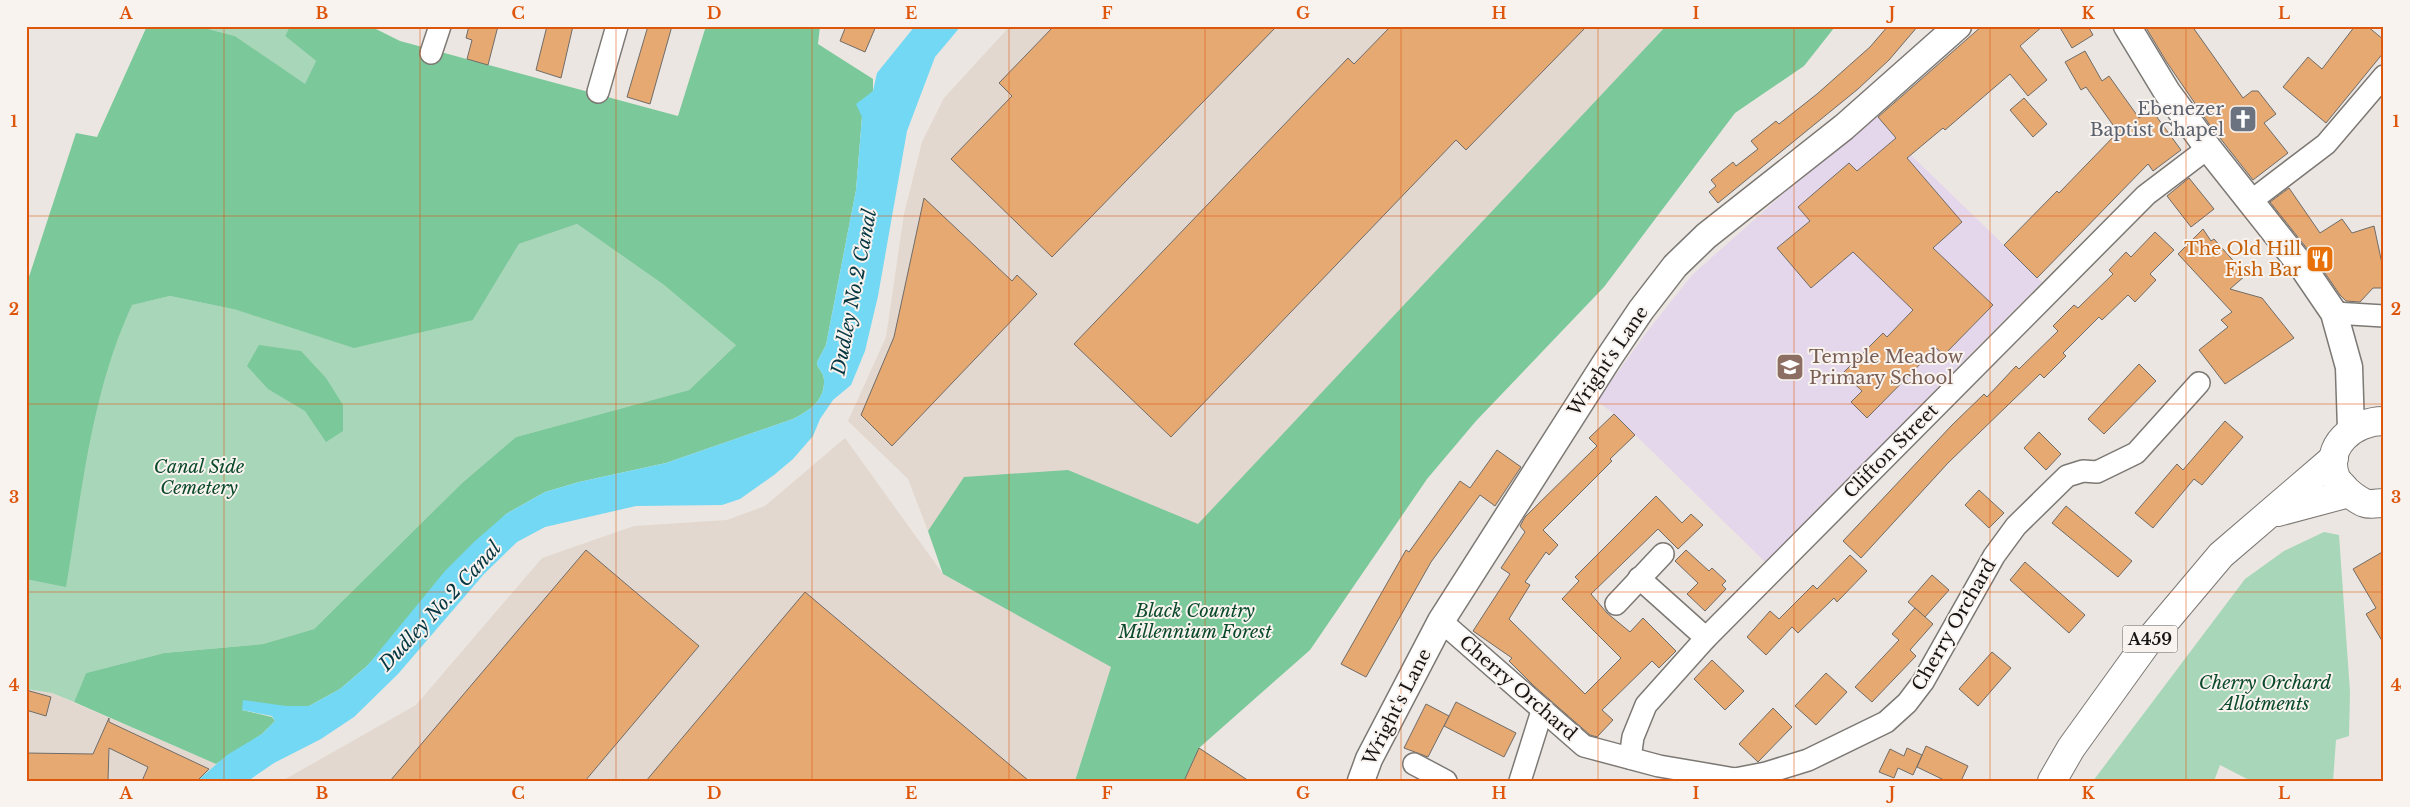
<svg xmlns="http://www.w3.org/2000/svg" width="2410" height="807" viewBox="0 0 2410 807" font-family="'Libre Baskerville',serif">
<rect width="100%" height="100%" fill="#ebe6e1"/>
<!-- built -->
<g fill="#e3d8cf">
<polygon points="1010,26 1666,26 1121,607 984,550 928,531 908,479 848,421 886,337 904,214 922,142 944,98"/>
<polygon points="845,438 943,574 1111,667 1075,781 282,781 416,705 542,558 634,526 727,520 765,506"/>
<polygon points="26,689 52,693 216,764 197,781 26,781"/>
</g>
<!-- education -->
<polygon fill="#e5d7eb" points="1873,114 1877,116 1911,155 2042,282 1765,562 1614,414 1597,401 1646,333 1692,275"/>
<!-- green -->
<g fill="#a8d6b8">
<polygon points="197,26 290,26 285,36 316,61 305,85 235,36"/>
<polygon points="577,224 664,285 737,344 689,390 516,437 462,483 314,629 263,644 164,653 86,673 74,702 52,693 26,689 26,286 131,305 170,296 237,310 473,320 519,244"/>
<polygon points="2324,532 2339,535 2350,692 2349,736 2336,740 2333,781 2251,781 2220,765 2214,781 2093,781 2245,579 2284,551"/>
</g>
<!-- forest -->
<g fill="#7bc89a">
<path d="M147 26H197L235 36 305 84 316 61 285 36 290 26H370L400 41 678 116 706 26H820L818 44 873 79V91L862 117 856 190 826 345 817 362C817 369 824 372 824 380 825 401 809 411 793 419L666 463 579 482 545 492 506 514 367 666 340 689 309 706 242 710 272 717 275 721 262 734 216 764 74 702 86 673 164 653 263 644 314 629 462 483 516 437 689 390 736 345 664 285 577 224 519 244 473 320 354 348 237 310 170 296 132 305C91 393 82 492 66 587L26 579V286L76 133 97 137Z"/>
<polygon points="1666,26 1832,26 1834,28 1804,66 1735,113 1604,287 1476,421 1427,479 1310,650 1199,748 1184,781 1075,781 1111,667 943,574 928,531 964,477 1068,470 1198,524"/>
<polygon points="259,345 301,351 326,378 343,405 343,431 326,442 305,411 268,389 247,366"/>
</g>
<!-- water -->
<path fill="#73d8f3" d="M915 26H961L935 57 907 131 878 296 865 351 851 385 833 400 820 419 813 436 793 459 774 475 740 499 722 505 636 506 545 527 517 542 484 574 398 674 354 717 321 739 274 763 248 781H197L227 755 262 734 275 721 272 716 242 710 243 700 286 706H309L340 689 367 666 445 571 475 541 506 514 545 492 579 482 666 463 793 419C809 411 825 401 824 380 824 372 817 369 817 362L826 345 856 190 862 117 856 104 873 91 877 73Z"/>
<!-- building -->
<g fill="#e6a971" stroke="#706c68">
<polygon points="469,26 498,26 488,65 467,59 472,40 466,38"/>
<polygon points="547,26 573,26 561,78 536,70"/>
<polygon points="648,26 672,26 650,104 627,97"/>
<polygon points="846,26 876,26 865,52 840,41"/>
<polygon points="1054,26 1277,26 1052,257 951,159 1012,96 999,83"/>
<polygon points="1391,26 1587,26 1466,150 1456,140 1171,437 1074,344 1348,58 1354,64"/>
<polygon points="1888,26 1918,26 1889,60 1858,89 1718,203 1709,192 1716,186 1711,180 1733,162 1736,166 1758,149 1751,141 1776,121 1779,124 1817,94 1870,47"/>
<polygon points="1982,26 2043,26 2020,46 2047,80 2028,96 2010,74 1945,130 1943,128 1907,158 1962,222 1933,248 1993,305 1944,355 1936,348 1867,418 1851,402 1862,391 1843,373 1883,333 1887,337 1913,310 1853,252 1811,288 1777,248 1810,221 1798,207 1849,163 1857,171 1896,138 1878,117"/>
<polygon points="2059,26 2088,26 2093,35 2072,48"/>
<polygon points="2145,26 2192,26 2243,98 2252,91 2258,91 2276,114 2264,123 2288,153 2253,180 2209,124 2166,61"/>
<polygon points="2355,26 2367,26 2384,40 2384,52 2326,123 2283,87 2308,57 2322,69"/>
<polygon points="2085,51 2102,81 2109,76 2139,118 2151,109 2181,150 2153,171 2148,164 2037,278 2004,245 2057,191 2059,193 2118,132 2086,87 2081,90 2065,62"/>
<polygon points="2024,98 2047,124 2033,137 2010,110"/>
<polygon points="2189,178 2214,209 2191,227 2167,196"/>
<polygon points="2289,188 2320,233 2342,219 2352,233 2374,226 2384,273 2384,288 2373,288 2360,302 2346,301 2340,295 2316,260 2270,202"/>
<polygon points="924,198 1012,281 1017,275 1037,294 892,446 861,415 894,337"/>
<polygon points="2203,229 2211,241 2214,239 2246,275 2230,289 2262,298 2294,338 2225,384 2199,350 2228,327 2221,320 2232,312 2178,254"/>
<polygon points="2155,232 2174,250 2150,274 2156,280 2135,302 2128,295 2102,320 2099,317 2063,353 2066,356 2044,378 2040,374 1948,463 1861,558 1843,541 1952,425 1984,394 1987,397 2016,366 2019,369 2058,331 2053,326 2074,305 2078,308 2113,274 2109,270 2126,252 2131,257"/>
<polygon points="2139,364 2156,381 2104,434 2088,419"/>
<polygon points="1614,414 1635,435 1610,459 1612,461 1543,530 1558,545 1549,555 1546,552 1525,582 1530,585 1509,619 1585,694 1621,658 1562,599 1579,581 1575,577 1656,496 1682,523 1691,514 1703,525 1678,549 1658,529 1591,594 1607,613 1630,632 1643,618 1676,651 1659,668 1652,661 1602,710 1613,720 1597,737 1590,735 1534,686 1509,661 1512,658 1473,631 1510,574 1501,568 1525,532 1520,526 1525,517 1597,446 1589,438"/>
<polygon points="2225,421 2243,437 2202,485 2194,479 2153,528 2135,513 2177,464 2183,470"/>
<polygon points="2039,432 2061,454 2046,470 2024,448"/>
<polygon points="1497,450 1521,467 1495,506 1480,495 1431,562 1366,677 1341,664 1406,550 1409,552 1460,481 1470,488"/>
<polygon points="1979,490 2004,513 1989,528 1965,505"/>
<polygon points="2066,506 2132,561 2118,577 2052,523"/>
<polygon points="586,550 699,646 585,781 390,781"/>
<polygon points="1686,550 1709,571 1712,568 1726,581 1722,585 1726,589 1705,611 1687,594 1698,583 1675,561"/>
<polygon points="2384,551 2384,644 2366,614 2376,608 2353,569"/>
<polygon points="1850,555 1867,571 1837,602 1834,598 1798,633 1792,627 1766,655 1747,637 1770,611 1779,619 1813,585 1817,589"/>
<polygon points="2025,562 2085,615 2069,633 2010,580"/>
<polygon points="1932,575 1949,590 1925,617 1908,602"/>
<polygon points="805,592 1029,781 646,781"/>
<polygon points="1915,608 1933,624 1910,650 1916,656 1872,702 1855,687 1899,640 1892,634"/>
<polygon points="1992,652 2011,668 1978,706 1959,689"/>
<polygon points="1712,660 1744,691 1725,710 1694,679"/>
<polygon points="1826,673 1847,692 1816,725 1795,706"/>
<polygon points="26,690 51,697 46,716 26,710"/>
<polygon points="1456,702 1516,733 1504,757 1444,726"/>
<polygon points="1426,704 1449,716 1428,757 1404,748"/>
<polygon points="1773,708 1792,727 1758,762 1739,744"/>
<polygon points="109,718 109,722 209,769 197,781 142,781 148,767 109,748 108,781 26,781 26,753 93,754"/>
<polygon points="1926,746 1968,766 1961,781 1946,781 1917,767"/>
<polygon points="1199,748 1249,781 1184,781"/>
<polygon points="1907,748 1922,755 1913,775 1898,768 1894,778 1879,772 1890,749 1904,756"/>
</g>
<g fill="none" stroke-linecap="round" stroke-linejoin="round">
<defs>
<g id="minor">
<polyline points="431,53 440,26"/>
<polyline points="598,92 617,26"/>
<polyline points="2251,201 2326,144 2384,76"/>
<polyline points="2334,313 2384,316"/>
<polyline points="1639,578 1706,638"/>
<polyline points="1616,604 1663,554"/>
<polyline points="1441,621 1584,746 1659,766 1735,779 1766,773 1808,760 1886,722 1907,703 1923,682 1994,556 2016,526 2067,476 2083,471 2097,472 2136,453 2199,383"/>
<polyline points="1630,758 1633,737 1646,705 1706,638 2146,195 2208,148"/>
<polyline points="1414,764 1446,781"/>
<polyline points="1520,781 1542,711"/>
</g>
<g id="tertiary">
<polyline points="2127,26 2167,92 2208,148 2304,269 2334,313 2349,367 2351,429"/>
<polyline points="1361,781 1369,759 1441,621 1608,359 1641,310 1675,266 1706,236 1844,127 1958,26"/>
</g>
<g id="primary">
<path d="M2384 421C2354 421 2323 446 2336 478 2338 482 2343 486 2346 490 2350 494 2359 501 2365 503 2370 505 2378 503 2384 503"/>
<polyline points="2278,512 2349,493"/>
<polyline points="2052,781 2071,748 2146,644 2221,555 2334,458"/>
</g>
</defs>
<!-- minor casing -->
<use href="#minor" stroke="#7c7874" stroke-width="24"/>
<!-- tertiary casing -->
<use href="#tertiary" stroke="#7c7874" stroke-width="29"/>
<!-- primary casing -->
<use href="#primary" stroke="#7c7874" stroke-width="30"/>
<!-- minor -->
<use href="#minor" stroke="#fff" stroke-width="21"/>
<!-- tertiary -->
<use href="#tertiary" stroke="#fff" stroke-width="26"/>
<!-- primary -->
<use href="#primary" stroke="#fff" stroke-width="28"/>
</g>
<!-- grid -->
<path fill="none" stroke="#de560c" stroke-width="1" stroke-opacity="0.55" d="M224 26V781M420 26V781M616 26V781M812 26V781M1009 26V781M1205 26V781M1401 26V781M1598 26V781M1794 26V781M1990 26V781M2186 26V781M26 216H2384M26 404H2384M26 592H2384"/>
<!-- icons -->
<defs>
<symbol id="church-square" viewBox="-11 -11 22 22"><rect x="-9" y="-9" width="18" height="18" rx="4" fill="#6b7280" stroke="#f8f3ef"/><path d="M-1.2-6h2.4v3.5h3.3v2.4h-3.3V6h-2.4V-.1h-3.3v-2.4h3.3Z" fill="#fff"/></symbol>
<symbol id="restaurant-square" viewBox="-11 -11 22 22"><rect x="-9" y="-9" width="18" height="18" rx="4" fill="#e8710a" stroke="#f8f3ef"/><path d="M-5-6h1v4h1v-4h1v4h1v-4h1v5L-1.5 .5V6h-2V.5L-5-1ZM5-6V6H3V1.5H1.5Q1.5-4 5-6Z" fill="#fff"/></symbol>
<symbol id="school-square" viewBox="-11 -11 22 22"><rect x="-9" y="-9" width="18" height="18" rx="4" fill="#8d6e63" stroke="#f8f3ef"/><path d="M0-5L7-2L0 1L-7-2ZM-4 1L0 2.5L4 1V4Q0 6-4 4Z" fill="#fff"/></symbol>
</defs>
<g fill-rule="evenodd">
<use href="#church-square" x="2227" y="103" width="32" height="32"/>
<use href="#restaurant-square" x="2304" y="243" width="32" height="32"/>
<use href="#school-square" x="1774" y="351" width="32" height="32"/>
</g>
<g text-anchor="middle" dominant-baseline="central" stroke-width="4" stroke-linejoin="round" paint-order="stroke">
<!-- shield labels -->
<rect fill="#f8f3ef" stroke="#5b5856" stroke-width="1" x="2122.5" y="625.5" width="55" height="27" rx="4"/>
<g font-size="16" font-weight="bold" fill="#181615">
<text x="2150" y="639">A459</text>
</g>
<!-- worship labels -->
<g font-size="18" fill="#5b616d" stroke="#f8f3ef" text-anchor="end">
<text x="2224" y="109">Ebenezer<tspan x="2224" dy="21">Baptist Chapel</tspan></text>
</g>
<!-- food labels -->
<g font-size="18" fill="#c56008" stroke="#f8f3ef" text-anchor="end">
<text x="2301" y="249">The Old Hill<tspan x="2301" dy="21">Fish Bar</tspan></text>
</g>
<!-- education labels -->
<g font-size="18" fill="#785e54" stroke="#f8f3ef" text-anchor="start">
<text x="1809" y="357">Temple Meadow<tspan x="1809" dy="21">Primary School</tspan></text>
</g>
<!-- street labels -->
<g font-size="18" fill="#181615" stroke="#f8f3ef">
<text transform="translate(1608 361) rotate(-56)">Wright's Lane</text>
<text transform="translate(1891 451) rotate(-45)">Clifton Street</text>
<text transform="translate(1954 625) rotate(-60)">Cherry Orchard</text>
<text transform="translate(1518 688) rotate(41)">Cherry Orchard</text>
<text transform="translate(1397 707) rotate(-63)">Wright's Lane</text>
</g>
<!-- park labels -->
<g font-size="18" font-style="italic" fill="#0b492b" stroke="#f8f3ef">
<text x="199" y="467">Canal Side<tspan x="199" dy="21">Cemetery</tspan></text>
<text x="1195" y="611">Black Country<tspan x="1195" dy="21">Millennium Forest</tspan></text>
<text x="2265" y="683">Cherry Orchard<tspan x="2265" dy="21">Allotments</tspan></text>
</g>
<!-- water labels -->
<g font-size="19" font-style="italic" fill="#043641" stroke="#f8f3ef">
<text transform="translate(854 292) rotate(-79)">Dudley No.2 Canal</text>
<text transform="translate(440 606) rotate(-47)">Dudley No.2 Canal</text>
</g>
</g>
<!-- border -->
<rect width="2410" height="807" fill="none" stroke="#f8f3ef" stroke-width="55"/>
<rect x="28" y="28" width="2354" height="752" fill="none" stroke="#de560c" stroke-width="2"/>
<g font-size="16" text-anchor="middle" font-weight="bold" fill="#de560c">
<text x="126" y="19">A</text>
<text x="322" y="19">B</text>
<text x="518" y="19">C</text>
<text x="714" y="19">D</text>
<text x="911" y="19">E</text>
<text x="1107" y="19">F</text>
<text x="1303" y="19">G</text>
<text x="1499" y="19">H</text>
<text x="1696" y="19">I</text>
<text x="1892" y="19">J</text>
<text x="2088" y="19">K</text>
<text x="2284" y="19">L</text>
<text x="14" y="127">1</text>
<text x="2396" y="127">1</text>
<text x="14" y="315">2</text>
<text x="2396" y="315">2</text>
<text x="14" y="503">3</text>
<text x="2396" y="503">3</text>
<text x="14" y="691">4</text>
<text x="2396" y="691">4</text>
<text x="126" y="799">A</text>
<text x="322" y="799">B</text>
<text x="518" y="799">C</text>
<text x="714" y="799">D</text>
<text x="911" y="799">E</text>
<text x="1107" y="799">F</text>
<text x="1303" y="799">G</text>
<text x="1499" y="799">H</text>
<text x="1696" y="799">I</text>
<text x="1892" y="799">J</text>
<text x="2088" y="799">K</text>
<text x="2284" y="799">L</text>
</g>
</svg>
